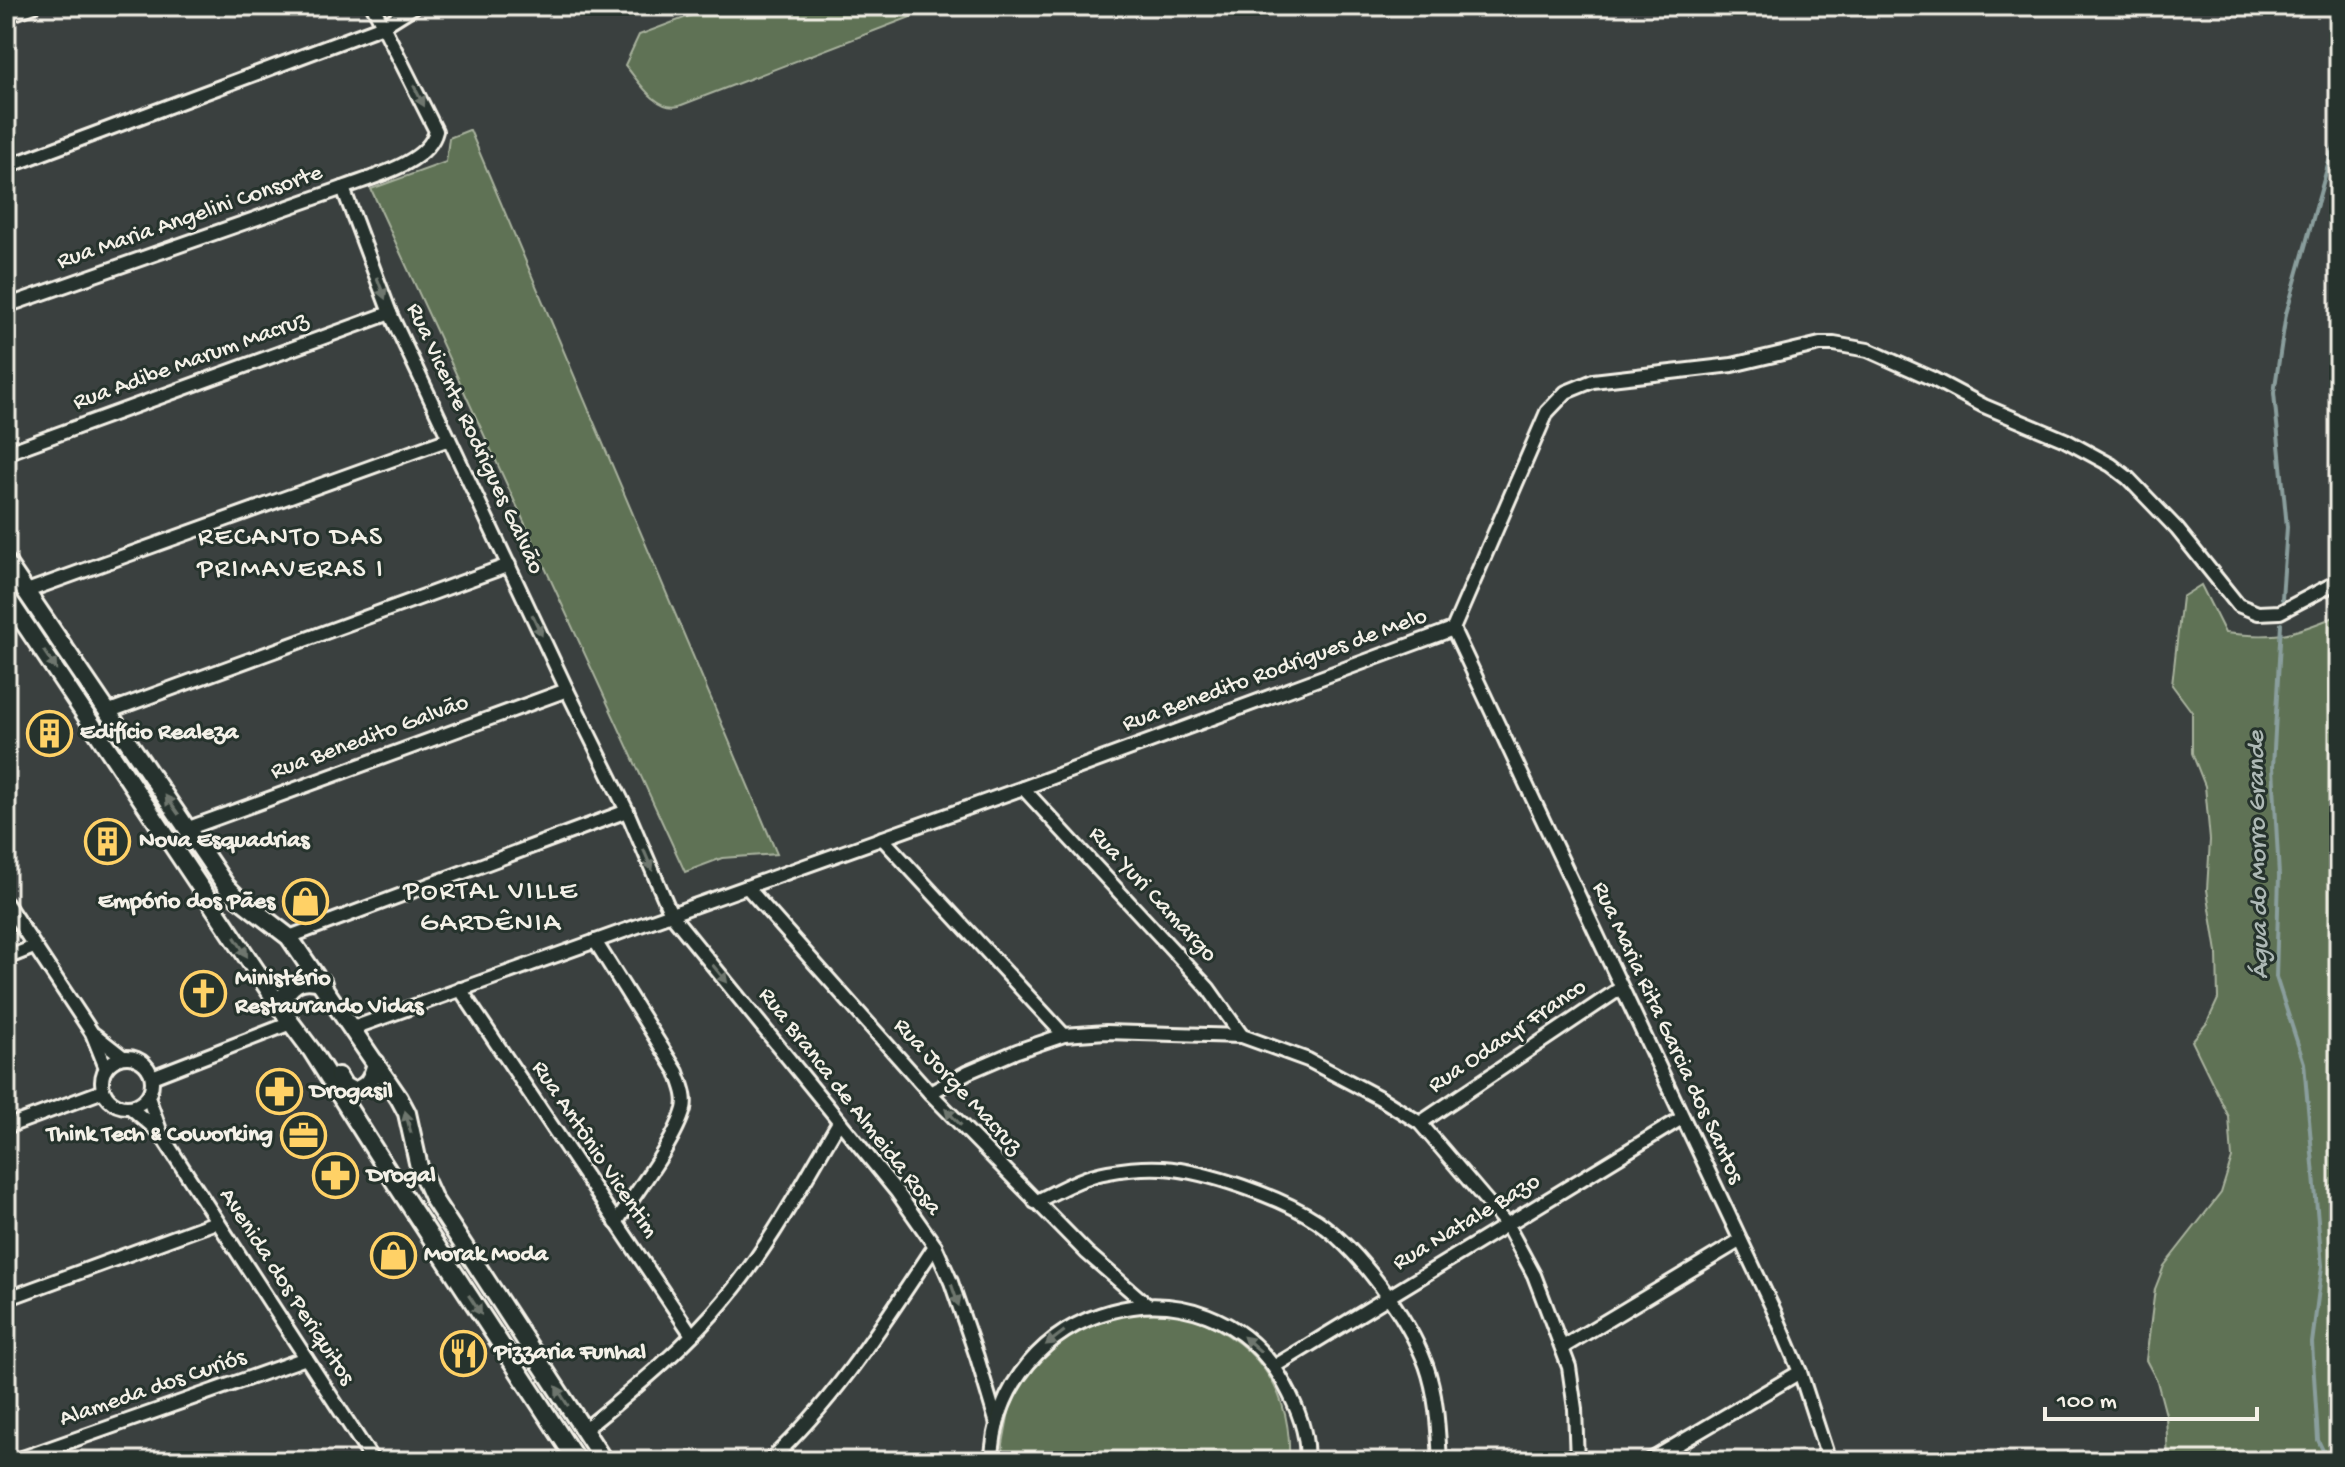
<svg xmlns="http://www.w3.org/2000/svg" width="2345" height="1467" viewBox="0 0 2345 1467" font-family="'Gochi Hand',sans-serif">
<rect width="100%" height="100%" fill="#3a403f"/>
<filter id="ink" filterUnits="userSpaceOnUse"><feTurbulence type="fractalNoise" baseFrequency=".0125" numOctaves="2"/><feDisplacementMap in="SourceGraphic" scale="16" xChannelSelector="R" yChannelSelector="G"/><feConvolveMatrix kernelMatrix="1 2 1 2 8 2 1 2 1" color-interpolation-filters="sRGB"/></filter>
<g filter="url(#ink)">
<!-- green -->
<g fill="#5e7255" stroke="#a9b29e" stroke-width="2">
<path d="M716 6H939L679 106C656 112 638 80 625 65L639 35Z"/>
<polygon points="469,130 470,130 777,854 722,858 685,872 371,189 446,162 449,138"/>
<path d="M2201 585 2225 633C2277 639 2291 635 2339 615V776L2334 850 2339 871V1461H2168L2166 1415 2157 1381 2146 1360 2155 1289 2164 1266 2221 1193 2232 1158 2229 1117 2192 1041 2207 1023 2218 999 2217 952 2207 890 2210 840 2205 786 2192 753V712L2172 685 2182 597Z"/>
<path d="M1163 1309C1241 1327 1293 1376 1289 1461H1004L1003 1444 1009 1411 1022 1381 1042 1354 1097 1317Z"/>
</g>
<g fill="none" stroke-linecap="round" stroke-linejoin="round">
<!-- stream -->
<g stroke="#8a9e9d" stroke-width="4">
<polyline points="2282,599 2287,527 2274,393 2286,314 2330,158 2339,134"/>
<polyline points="2281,624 2273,767 2279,876 2276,977 2304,1063 2322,1266 2312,1343 2318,1440 2328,1461"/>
</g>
<defs>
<g id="minor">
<path d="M373 6 436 131C428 164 371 177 343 188L390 313 567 690 627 811 671 914 897 1192 935 1246 951 1282 977 1357 997 1424"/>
<polyline points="6,16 34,6"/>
<polyline points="6,167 383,26 415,6"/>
<polyline points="6,306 343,188"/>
<polyline points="6,453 390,313"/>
<polyline points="27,591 449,439"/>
<polyline points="1453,629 1774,1311 1800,1372 1829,1461"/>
<polyline points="107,712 509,565"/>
<polyline points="1023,788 1208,988 1242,1036"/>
<polyline points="189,828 567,690"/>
<polyline points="882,838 1064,1035"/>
<polyline points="747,887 930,1093 1087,1253 1147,1305"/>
<polyline points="6,903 92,1033 106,1068"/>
<polyline points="289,937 627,811"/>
<path d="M595 941 677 1072C681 1084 687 1096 684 1109 675 1142 635 1193 616 1223"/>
<polyline points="6,958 34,947"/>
<polyline points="460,989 692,1335"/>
<polyline points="353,1028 1023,788 1453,629 1547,412 1566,392 1593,381 1732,365 1820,344 1834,344 1868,350 1933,379 1984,406 2065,440 2111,465 2128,478 2177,529 2238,605 2258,613 2280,612 2339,581"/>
<polyline points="95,1035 123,1057"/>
<circle cx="127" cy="1082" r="25"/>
<polyline points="152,1077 291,1023"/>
<polyline points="930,1093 968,1072 1017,1051 1064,1035 1106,1032 1242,1036 1308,1060 1380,1098 1420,1123 1507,1225 1534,1275 1569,1367 1575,1409 1577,1461"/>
<polyline points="148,1097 162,1136 373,1461"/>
<polyline points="131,1108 159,1132"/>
<polyline points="1420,1123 1621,988"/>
<polyline points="6,1127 103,1091"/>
<path d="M1035 1202C1058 1191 1083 1176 1108 1172 1125 1169 1146 1167 1163 1168 1206 1171 1281 1197 1317 1221 1359 1250 1408 1317 1426 1365 1437 1396 1438 1428 1440 1461"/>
<polyline points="6,1299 216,1222"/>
<polyline points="1563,1347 1739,1241"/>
<polyline points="1275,1366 1682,1118"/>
<path d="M584 1430C634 1389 685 1348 727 1297 771 1244 804 1181 839 1122"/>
<polyline points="14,1461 306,1358"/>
<path d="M769 1461C836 1400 885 1321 935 1246"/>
<path d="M992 1461C996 1304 1208 1244 1285 1385 1297 1407 1309 1435 1306 1461"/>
<polyline points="1649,1461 1800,1372"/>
</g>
<g id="secondary">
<polyline points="6,562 226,886 237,897 289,937 399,1098 407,1113 419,1167 434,1200 604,1461"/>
<polyline points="6,596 291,1023 312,1051 398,1187 577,1461"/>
<path d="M279 1004C291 985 299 975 323 983"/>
<path d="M338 1076 344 1086 353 1091C368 1087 372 1079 376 1063"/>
</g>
</defs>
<!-- minor casing -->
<use href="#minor" stroke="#f4f1e8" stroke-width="18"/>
<!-- secondary casing -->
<use href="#secondary" stroke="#f4f1e8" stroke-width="22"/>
<!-- minor -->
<use href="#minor" stroke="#26332d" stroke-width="12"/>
<!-- secondary -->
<use href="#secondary" stroke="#26332d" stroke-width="16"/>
</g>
<!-- one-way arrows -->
<defs><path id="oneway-solid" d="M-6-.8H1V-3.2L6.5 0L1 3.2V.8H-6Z" transform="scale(2)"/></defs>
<g fill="#6e766e">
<use href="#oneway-solid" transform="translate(419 96) rotate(63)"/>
<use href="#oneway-solid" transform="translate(381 288) rotate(69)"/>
<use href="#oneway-solid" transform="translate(537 625) rotate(65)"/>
<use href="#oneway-solid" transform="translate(50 660) rotate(56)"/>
<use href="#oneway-solid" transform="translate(172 805) rotate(-125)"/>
<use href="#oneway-solid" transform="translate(648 860) rotate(67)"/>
<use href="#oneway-solid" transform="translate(241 947) rotate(57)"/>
<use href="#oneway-solid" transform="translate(720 974) rotate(51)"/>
<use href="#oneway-solid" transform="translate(953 1117) rotate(-134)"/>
<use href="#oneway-solid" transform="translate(408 1122) rotate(-105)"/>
<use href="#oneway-solid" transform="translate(955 1295) rotate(71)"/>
<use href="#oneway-solid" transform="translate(475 1305) rotate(57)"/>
<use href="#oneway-solid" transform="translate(1055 1338) rotate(143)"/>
<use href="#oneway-solid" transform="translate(1252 1344) rotate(-139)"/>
<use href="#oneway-solid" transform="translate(562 1396) rotate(-122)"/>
</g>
</g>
<!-- icons -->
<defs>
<symbol id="building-ring" viewBox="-11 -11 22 22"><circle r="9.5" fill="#26332d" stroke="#ffd166" stroke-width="1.5"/><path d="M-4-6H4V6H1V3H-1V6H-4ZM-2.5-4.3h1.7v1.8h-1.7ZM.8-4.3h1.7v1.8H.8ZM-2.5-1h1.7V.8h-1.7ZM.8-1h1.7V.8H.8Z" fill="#ffd166"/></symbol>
<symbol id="shop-ring" viewBox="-11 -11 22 22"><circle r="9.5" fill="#26332d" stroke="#ffd166" stroke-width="1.5"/><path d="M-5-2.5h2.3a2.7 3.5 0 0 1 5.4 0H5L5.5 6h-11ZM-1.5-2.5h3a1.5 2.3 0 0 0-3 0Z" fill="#ffd166"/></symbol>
<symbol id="church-ring" viewBox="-11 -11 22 22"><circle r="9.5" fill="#26332d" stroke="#ffd166" stroke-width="1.5"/><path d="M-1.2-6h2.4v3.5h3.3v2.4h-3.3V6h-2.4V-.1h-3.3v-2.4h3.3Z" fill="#ffd166"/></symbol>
<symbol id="pharmacy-ring" viewBox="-11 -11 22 22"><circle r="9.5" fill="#26332d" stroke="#ffd166" stroke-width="1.5"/><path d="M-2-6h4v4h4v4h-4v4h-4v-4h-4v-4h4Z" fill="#ffd166"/></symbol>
<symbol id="office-ring" viewBox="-11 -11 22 22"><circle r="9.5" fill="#26332d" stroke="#ffd166" stroke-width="1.5"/><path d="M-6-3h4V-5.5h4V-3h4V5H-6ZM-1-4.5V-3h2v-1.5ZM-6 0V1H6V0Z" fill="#ffd166"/></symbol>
<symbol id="restaurant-ring" viewBox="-11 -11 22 22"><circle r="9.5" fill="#26332d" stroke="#ffd166" stroke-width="1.5"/><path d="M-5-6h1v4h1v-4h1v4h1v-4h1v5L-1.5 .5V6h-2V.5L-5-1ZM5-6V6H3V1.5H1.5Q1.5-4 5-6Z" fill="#ffd166"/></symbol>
</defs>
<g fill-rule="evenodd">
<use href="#building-ring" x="24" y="708" width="51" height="51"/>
<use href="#building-ring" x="82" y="816" width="51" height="51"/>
<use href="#shop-ring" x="280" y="876" width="51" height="51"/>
<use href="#church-ring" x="178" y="968" width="51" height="51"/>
<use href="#pharmacy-ring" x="254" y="1066" width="51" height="51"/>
<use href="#office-ring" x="278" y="1110" width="51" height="51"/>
<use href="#pharmacy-ring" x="310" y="1150" width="51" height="51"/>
<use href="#shop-ring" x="368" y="1230" width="51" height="51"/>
<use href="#restaurant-ring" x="438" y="1328" width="51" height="51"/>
</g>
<g text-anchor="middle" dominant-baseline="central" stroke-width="6" stroke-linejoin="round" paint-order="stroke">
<!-- street labels -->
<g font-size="24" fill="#f4f1e8" stroke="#26332d">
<text transform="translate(190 218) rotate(-19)">Rua Maria Angelini Consorte</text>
<text transform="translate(191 362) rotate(-20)">Rua Adibe Marum Macruz</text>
<text transform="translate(474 439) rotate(65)">Rua Vicente Rodrigues Galvão</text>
<text transform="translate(1275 671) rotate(-20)">Rua Benedito Rodrigues de Melo</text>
<text transform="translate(370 738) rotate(-20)">Rua Benedito Galvão</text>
<text transform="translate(1152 895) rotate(47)">Rua Yuri Camargo</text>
<text transform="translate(1667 1033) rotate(65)">Rua Maria Rita Garcia dos Santos</text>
<text transform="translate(1508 1037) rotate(-34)">Rua Odacyr Franco</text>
<text transform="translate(957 1087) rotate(47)">Rua Jorge Macruz</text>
<text transform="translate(849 1102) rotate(52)">Rua Branca de Almeida Rosa</text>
<text transform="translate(594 1150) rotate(56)">Rua Antônio Vicentim</text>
<text transform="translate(1467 1223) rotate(-31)">Rua Natale Bazo</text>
<text transform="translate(286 1287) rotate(57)">Avenida dos Periquitos</text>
<text transform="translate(153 1389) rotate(-19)">Alameda dos Curiós</text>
</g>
<!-- poi labels -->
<g font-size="24" font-weight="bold" fill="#f4f1e8" stroke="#26332d" text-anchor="start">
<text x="80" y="733">Edifício Realeza</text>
<text x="139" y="841">Nova Esquadrias</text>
<text x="275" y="902" text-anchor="end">Empório dos Pães</text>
<text x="235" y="979">Ministério<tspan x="235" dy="28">Restaurando Vidas</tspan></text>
<text x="310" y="1092">Drogasil</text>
<text x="273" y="1135" text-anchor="end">Think Tech &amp; Coworking</text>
<text x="367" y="1176">Drogal</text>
<text x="424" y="1255">Morak Moda</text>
<text x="494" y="1353">Pizzaria Funhal</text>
</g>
<!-- water labels -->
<g font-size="26" font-style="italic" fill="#aeb9b6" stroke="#26332d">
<text transform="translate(2260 855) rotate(-91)">Água do Morro Grande</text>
</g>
<!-- quarter labels -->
<g font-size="28" letter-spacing="2" fill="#f4f1e8" stroke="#26332d">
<text x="291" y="538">RECANTO DAS<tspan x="291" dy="32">PRIMAVERAS I</tspan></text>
<text x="491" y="892">PORTAL VILLE<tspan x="491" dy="32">GARDÊNIA</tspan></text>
</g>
</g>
<!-- margin -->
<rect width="2345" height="1467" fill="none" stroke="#26332d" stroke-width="32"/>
<rect x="16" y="16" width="2313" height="1435" fill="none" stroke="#f4f1e8" stroke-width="3" filter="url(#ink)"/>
<!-- scale -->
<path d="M2045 1407v12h212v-12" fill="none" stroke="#f4f1e8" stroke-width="4"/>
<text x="2057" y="1407" font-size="24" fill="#f4f1e8" stroke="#26332d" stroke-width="6" paint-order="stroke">100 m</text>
</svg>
